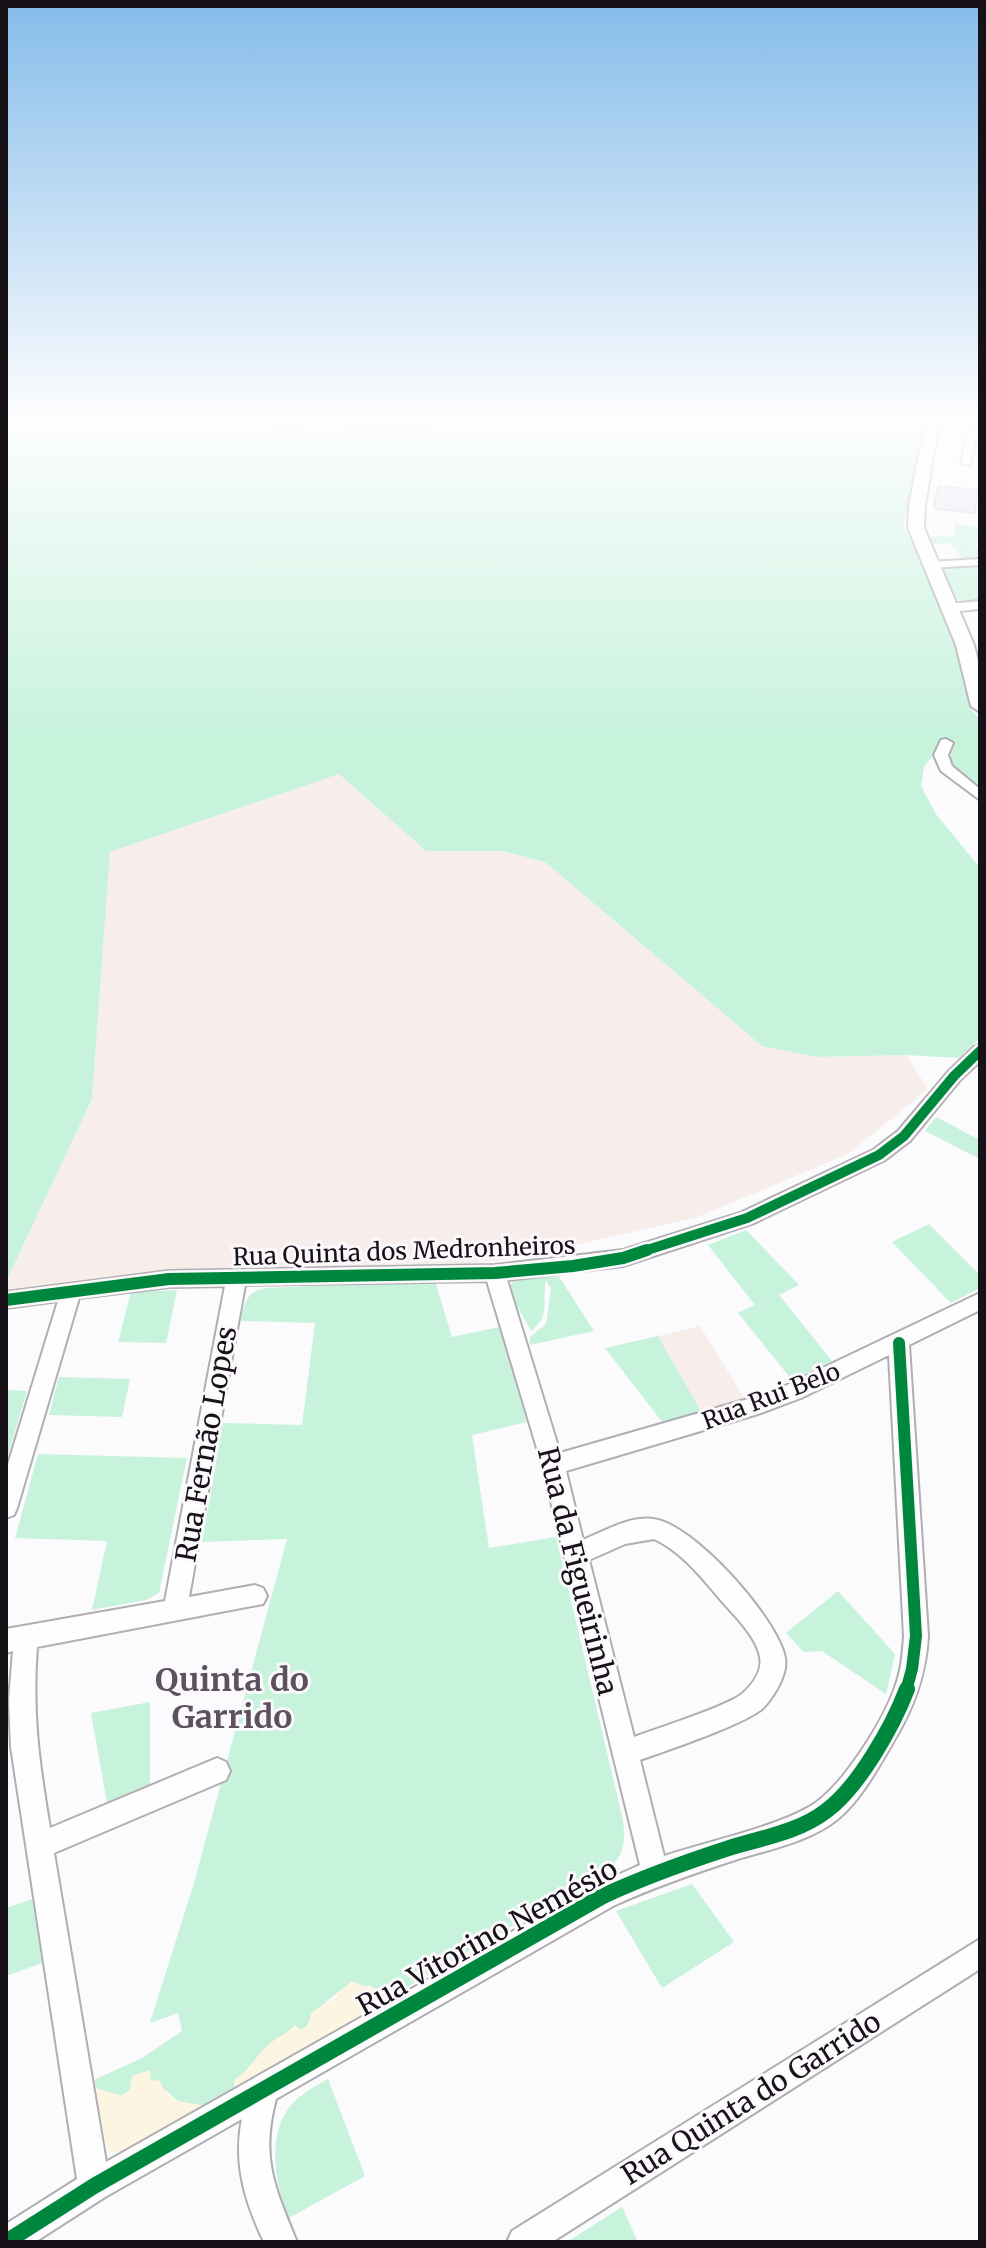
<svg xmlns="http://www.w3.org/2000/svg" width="986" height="2248" viewBox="0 0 986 2248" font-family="Merriweather,serif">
<rect width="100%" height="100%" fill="#fbfafc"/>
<!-- industrial -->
<g fill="#f7eeec">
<polygon points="339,774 426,851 502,851 545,862 762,1046 815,1057 906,1055 928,1089 848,1154 695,1218 507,1260 6,1298 6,1282 92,1099 110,852"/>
<polygon points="700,1326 744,1398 701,1411 658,1336"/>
</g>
<!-- green -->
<g fill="#c7f3dd">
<polygon points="6,423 261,423 306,434 464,423 929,423 903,525 957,641 970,708 980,720 980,790 950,764 952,747 946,739 924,767 921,786 936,814 980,868 980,1038 959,1058 906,1055 815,1057 762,1046 545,862 502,851 426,851 339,774 110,852 92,1099 6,1282"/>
<polygon points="954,524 980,527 980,542 974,543 980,550 980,558 964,560 950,543 931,545 928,537 954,536"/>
<polygon points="980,565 980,601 954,599 942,570"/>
<polygon points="936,1117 980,1140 980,1159 925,1131"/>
<polygon points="929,1224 980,1275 980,1288 951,1303 892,1242"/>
<polygon points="746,1230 799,1285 779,1295 832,1361 792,1380 738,1313 755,1305 708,1245"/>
<path d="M556 1272 594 1331 530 1345V1337L546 1324 551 1289 546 1280C541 1301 552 1315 531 1331 524 1317 512 1301 510 1285L519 1277Z"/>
<path d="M435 1281 452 1337 499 1327 527 1422 472 1435 489 1548 556 1537 623 1820C626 1844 624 1858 603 1873L397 1993 376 1991 371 1986 345 1987C331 1998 314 2009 307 2026L300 2030 294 2026C286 2035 276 2038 268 2046 256 2056 249 2072 235 2079L234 2089 204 2106 179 2103 168 2092 141 2074 132 2076 130 2090 121 2096 96 2088 94 2080 142 2058 182 2031 178 2013 150 2023 194 1883 287 1539 202 1542 223 1423 302 1425 315 1323 241 1321C244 1304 246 1291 266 1288Z"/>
<polygon points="177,1290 166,1343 118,1342 131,1292"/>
<polygon points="658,1336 701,1411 663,1423 605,1348"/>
<polygon points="59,1377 130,1379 122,1417 49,1415"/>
<polygon points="6,1390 27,1391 6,1462"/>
<polygon points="38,1454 187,1458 159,1593 146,1600 92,1610 107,1541 15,1538"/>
<polygon points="838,1591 895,1654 886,1694 822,1651 804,1652 786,1633"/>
<polygon points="150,1702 150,1786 107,1803 91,1713"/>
<polygon points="692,1884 734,1942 662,1988 616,1911"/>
<polygon points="32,1899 42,1963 6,1976 6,1908"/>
<path d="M328 2079 365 2176 287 2219C277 2185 266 2141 288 2109 298 2095 314 2087 328 2079Z"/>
<polygon points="622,2207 638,2242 567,2242"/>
</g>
<!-- sand -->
<g fill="#fbf5e1">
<path d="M351 1981C367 1987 380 1991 397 1993L234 2089 235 2079C249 2071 256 2056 268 2045 277 2037 286 2035 295 2025L300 2030 307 2026 312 2012 335 1998Z"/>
<path d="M150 2070 151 2080 160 2081C170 2107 185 2100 204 2106L125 2152H111L105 2142 96 2088 121 2096 130 2090 132 2076Z"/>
</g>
<!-- building -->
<polygon fill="#eadfee" stroke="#d0cdd1" stroke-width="2" points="939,486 977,490 975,513 936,509 934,505"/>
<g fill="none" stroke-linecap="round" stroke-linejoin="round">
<defs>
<g id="street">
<polygon points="272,423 312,427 430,423 425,426 312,433 273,426"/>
<polygon points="941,423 952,423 980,434 980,441 976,440 970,465 961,463 967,436"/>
<polygon points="980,559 980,565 930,568 924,565 930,562"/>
<polygon points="980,601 980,609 948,612 942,608 948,604"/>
<polygon points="946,739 953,743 948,755 952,766 980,789 980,800 941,771 934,755 941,740"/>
<path d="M980 1045V1061L960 1080 910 1141 885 1160 754 1223 623 1266 507 1280 560 1453 748 1399 785 1386 980 1293V1310L909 1345 928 1636C926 1676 913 1710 892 1744 877 1770 861 1799 839 1818 812 1841 771 1849 738 1859 695 1873 654 1887 613 1906L276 2099C260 2158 275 2188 297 2242H264C245 2202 233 2163 242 2119L105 2197 35 2242H6V2224L77 2179 11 1747 9 1700 13 1651 6 1653V1629L165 1601 225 1286 169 1287 79 1298 17 1508 14 1515 6 1518V1471L58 1301 6 1308V1292L169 1271 495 1265 623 1250 740 1213 873 1150 898 1131 948 1072 974 1047ZM487 1281 542 1465 640 1865 593 1886 106 2162 54 1853 226 1780 230 1771 226 1762 217 1758 50 1828C39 1762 32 1714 37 1647L263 1604 267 1596 263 1588 255 1585 189 1597 245 1285ZM889 1355 904 1636C903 1650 902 1665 898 1678 888 1715 842 1789 809 1807 772 1828 706 1842 664 1856L640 1760C665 1751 749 1723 764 1707 774 1696 788 1674 785 1658 778 1619 693 1523 653 1519 630 1516 604 1531 583 1540L566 1471 758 1414 801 1398ZM654 1539C683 1552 706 1583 726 1606 738 1619 757 1639 760 1657 763 1671 752 1685 742 1694 725 1707 658 1728 634 1737L589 1560 625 1544Z"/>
<polygon points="980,1939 980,1969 552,2242 507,2242 512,2231"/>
</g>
<polygon id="secondary" points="925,423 939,423 925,505 924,528 974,645 980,669 980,712 971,706 956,645 908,528 909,505"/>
</defs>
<!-- street casing -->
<use href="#street" stroke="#b1aeb2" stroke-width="4"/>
<!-- secondary casing -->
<use href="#secondary" stroke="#b1aeb2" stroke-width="4"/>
<!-- street -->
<use href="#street" fill="#fefeff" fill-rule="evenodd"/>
<!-- secondary -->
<use href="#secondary" fill="#fefeff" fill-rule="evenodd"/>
<defs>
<polyline id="cycleway-far2" points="641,1252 747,1218 879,1155 904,1136 954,1076 980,1051"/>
<g id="cycleway-far1">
<polyline points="6,1300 169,1279 495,1273 573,1266 623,1258 647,1250"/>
<polyline points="899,1343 916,1636 912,1669 906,1691"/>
</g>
<path id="cycleway" d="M6 2242 94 2186 603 1896C644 1877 686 1862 729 1848 761 1838 799 1832 826 1811 858 1788 893 1726 907 1689"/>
</defs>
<!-- cycleway-far2 casing -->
<use href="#cycleway-far2" stroke="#fcf9fd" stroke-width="15"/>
<!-- cycleway-far1 casing -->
<use href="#cycleway-far1" stroke="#fcf9fd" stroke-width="17"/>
<!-- cycleway casing -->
<use href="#cycleway" stroke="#fcf9fd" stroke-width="21"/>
<!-- cycleway-far2 -->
<use href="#cycleway-far2" stroke="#00873e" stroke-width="10"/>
<!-- cycleway-far1 -->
<use href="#cycleway-far1" stroke="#00873e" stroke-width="12"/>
<!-- cycleway -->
<use href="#cycleway" stroke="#00873e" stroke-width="16"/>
</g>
<!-- sky -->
<linearGradient id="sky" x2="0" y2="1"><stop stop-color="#85bcea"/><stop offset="0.57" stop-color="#fdfdfe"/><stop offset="1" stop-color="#fdfdfe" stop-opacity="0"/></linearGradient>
<rect width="986" height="737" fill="url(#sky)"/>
<g text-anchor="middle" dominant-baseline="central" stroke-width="6" stroke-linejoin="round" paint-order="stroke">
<!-- street labels -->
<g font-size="24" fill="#171218" stroke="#fcf9fd">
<text transform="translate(404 1251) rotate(-2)">Rua Quinta dos Medronheiros</text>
<text transform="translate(771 1396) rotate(-21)">Rua Rui Belo</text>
</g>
<!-- near-street labels -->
<g font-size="28" fill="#171218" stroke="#fcf9fd">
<text transform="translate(206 1444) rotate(-80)">Rua Fernão Lopes</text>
<text transform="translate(578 1571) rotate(76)">Rua da Figueirinha</text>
<text transform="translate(487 1937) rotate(-29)">Rua Vitorino Nemésio</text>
<text transform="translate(751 2098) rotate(-32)">Rua Quinta do Garrido</text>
</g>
<!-- near-neighbourhood labels -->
<g font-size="32" font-weight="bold" fill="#5c515f" stroke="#fcf9fd">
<text x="232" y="1680">Quinta do<tspan x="232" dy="37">Garrido</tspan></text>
</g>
</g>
<!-- border -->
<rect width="986" height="2248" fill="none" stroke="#171218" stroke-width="16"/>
</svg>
